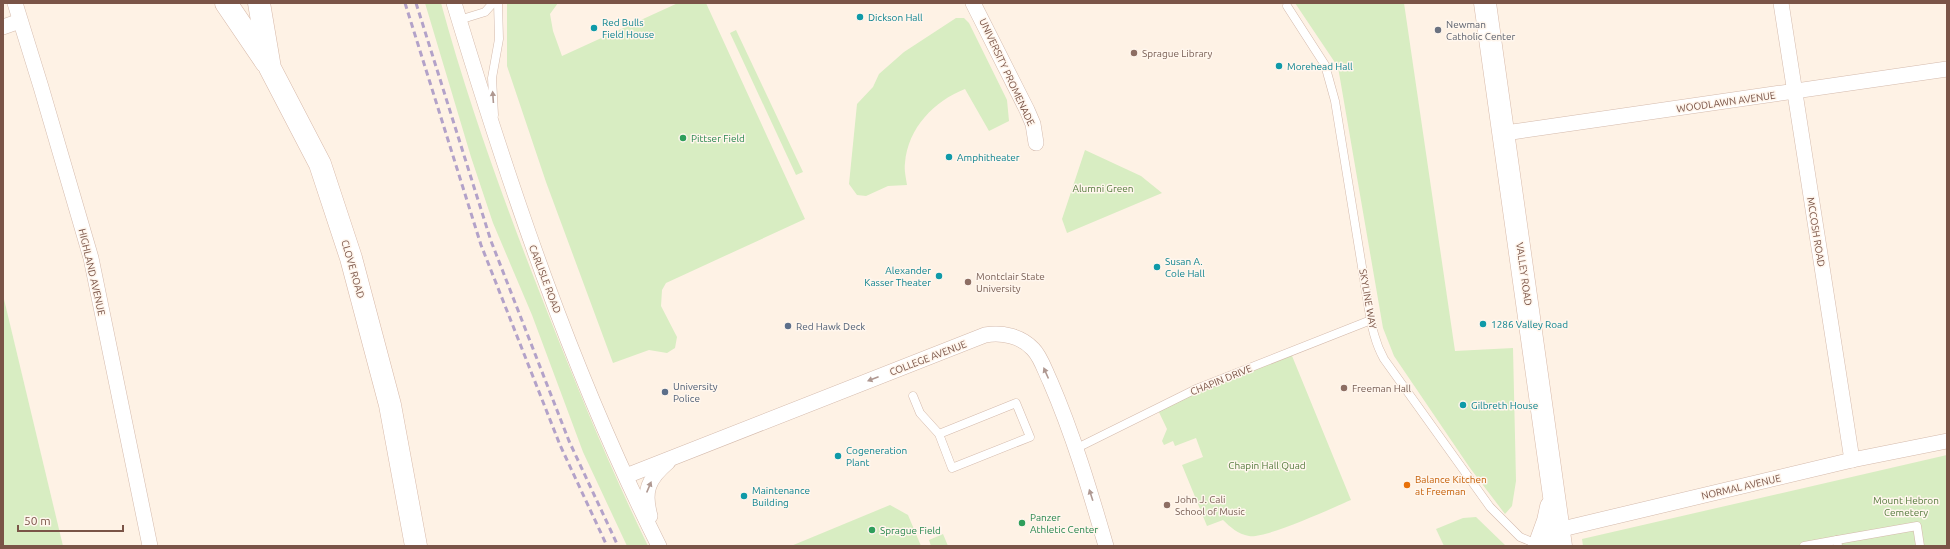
<svg xmlns="http://www.w3.org/2000/svg" width="1950" height="549" viewBox="0 0 1950 549" font-family="Ubuntu,sans-serif">
<rect width="100%" height="100%" fill="#fef2e5"/>
<!-- green -->
<g fill="#d8edc2">
<path d="M425 3H441C469 106 506 207 545 306 577 387 610 468 648 546H627L583 452 532 315 493 223 471 157Z"/>
<polygon points="507,3 558,3 550,14 553,31 562,56 678,3 706,3 805,219 666,283 662,290 661,306 677,337 675,348 667,353 649,350 613,363 546,182 507,66"/>
<polygon points="1295,3 1404,3 1455,351 1513,348 1516,481 1512,506 1505,514 1470,468 1394,356 1383,328 1338,67"/>
<path d="M956 18H964L969 23 1007 100 1009 121 989 131 965 89C934 101 908 128 905 163 904 170 906 178 907 185L888 186 866 196 857 195 849 184 857 104 873 87 879 74 904 52Z"/>
<polygon points="736,30 803,172 796,175 730,33"/>
<polygon points="1085,150 1141,176 1162,193 1067,233 1062,219"/>
<polygon points="3,295 63,546 3,546"/>
<path d="M1290 351 1351 500C1332 508 1266 539 1249 536 1238 534 1230 527 1223 520L1207 526 1182 465 1203 457 1196 438 1175 446 1173 441 1164 445 1162 441 1167 429 1157 408Z"/>
<polygon points="1947,455 1947,546 1583,546 1582,539"/>
<polygon points="890,505 908,515 921,546 791,546"/>
<polygon points="1476,517 1506,546 1444,546 1436,529 1463,518"/>
<polygon points="943,534 948,546 931,546 929,540"/>
</g>
<g fill="none" stroke-linecap="round" stroke-linejoin="round">
<defs>
<g id="lane">
<path d="M1287 6 1325 65 1335 101 1369 310C1372 327 1375 343 1384 359L1490 507 1520 537 1539 545"/>
<polyline points="459,20 485,12 493,3"/>
<polyline points="494,115 492,78 499,39 498,3"/>
<polyline points="913,396 920,413 939,434 1016,403 1030,437 952,468 939,434"/>
<polyline points="1075,449 1196,389 1371,320"/>
<polyline points="1837,540 1917,526 1920,546"/>
<polyline points="1804,546 1837,540 1838,546"/>
</g>
<g id="street">
<polyline points="15,3 41,87 91,258 150,546"/>
<path d="M454 3C510 188 572 373 659 546"/>
<polyline points="973,3 1027,110 1033,124 1036,143"/>
<polyline points="1781,3 1852,460"/>
<polyline points="3,27 20,21"/>
<polyline points="1505,133 1947,69"/>
<path d="M626 476 985 335C1002 332 1021 336 1033 349 1041 357 1045 371 1050 381 1073 434 1090 491 1106 546"/>
<path d="M650 516C643 491 648 479 668 462"/>
<polyline points="1551,534 1558,530 1852,460 1947,441"/>
</g>
<g id="secondary">
<polyline points="226,3 266,62"/>
<polyline points="259,3 270,68 320,164 351,258 390,405 416,546"/>
<polyline points="1485,3 1561,546"/>
<polyline points="1539,546 1548,521 1551,507"/>
</g>
</defs>
<!-- lane casing -->
<use href="#lane" stroke="#d4baac" stroke-width="9"/>
<!-- street casing -->
<use href="#street" stroke="#d4baac" stroke-width="16"/>
<!-- secondary casing -->
<use href="#secondary" stroke="#d7b9a9" stroke-width="23"/>
<!-- lane -->
<use href="#lane" stroke="#fff" stroke-width="8"/>
<!-- street -->
<use href="#street" stroke="#fff" stroke-width="15"/>
<!-- secondary -->
<use href="#secondary" stroke="#fff" stroke-width="22"/>
<!-- rail -->
<g stroke="#b3a2c9" stroke-width="3" stroke-dasharray="6 4" stroke-linecap="butt">
<polyline points="405,3 481,245 560,445 607,546"/>
<polyline points="416,3 491,241 569,441 618,546"/>
</g>
</g>
<!-- one-way arrows -->
<defs><path id="oneway-solid" d="M-6-.8H1V-3.2L6.5 0L1 3.2V.8H-6Z"/></defs>
<g fill="#af9891">
<use href="#oneway-solid" transform="translate(493 97) rotate(-94)"/>
<use href="#oneway-solid" transform="translate(1046 373) rotate(-114)"/>
<use href="#oneway-solid" transform="translate(873 379) rotate(159)"/>
<use href="#oneway-solid" transform="translate(649 487) rotate(-67)"/>
<use href="#oneway-solid" transform="translate(1091 495) rotate(-108)"/>
</g>
<!-- markers -->
<g fill="#0f9aa8" stroke="#fff6ed" stroke-width="1.5">
<circle cx="860" cy="17" r="4"/>
<circle cx="594" cy="28" r="4"/>
<circle cx="1279" cy="66" r="4"/>
<circle cx="949" cy="157" r="4"/>
<circle cx="1157" cy="267" r="4"/>
<circle cx="939" cy="276" r="4"/>
<circle cx="1483" cy="324" r="4"/>
<circle cx="1463" cy="405" r="4"/>
<circle cx="838" cy="456" r="4"/>
<circle cx="744" cy="496" r="4"/>
</g>
<circle fill="#6b7280" stroke="#fff6ed" stroke-width="1.5" cx="1438" cy="30" r="4"/>
<g fill="#8d6e63" stroke="#fff6ed" stroke-width="1.5">
<circle cx="1134" cy="53" r="4"/>
<circle cx="968" cy="282" r="4"/>
<circle cx="1344" cy="388" r="4"/>
<circle cx="1167" cy="505" r="4"/>
</g>
<g fill="#2e9e5b" stroke="#fff6ed" stroke-width="1.5">
<circle cx="683" cy="138" r="4"/>
<circle cx="1022" cy="523" r="4"/>
<circle cx="872" cy="530" r="4"/>
</g>
<g fill="#5c6f8a" stroke="#fff6ed" stroke-width="1.5">
<circle cx="788" cy="326" r="4"/>
<circle cx="665" cy="392" r="4"/>
</g>
<circle fill="#e8710a" stroke="#fff6ed" stroke-width="1.5" cx="1407" cy="485" r="4"/>
<g text-anchor="middle" dominant-baseline="central" stroke-width="3" stroke-linejoin="round" paint-order="stroke">
<!-- culture labels -->
<g font-size="10" fill="#0d838f" stroke="#fff6ed" text-anchor="start">
<text x="868" y="17">Dickson Hall</text>
<text x="602" y="22">Red Bulls<tspan x="602" dy="12">Field House</tspan></text>
<text x="1287" y="66">Morehead Hall</text>
<text x="957" y="157">Amphitheater</text>
<text x="1165" y="261">Susan A.<tspan x="1165" dy="12">Cole Hall</tspan></text>
<text x="931" y="270" text-anchor="end">Alexander<tspan x="931" dy="12">Kasser Theater</tspan></text>
<text x="1491" y="324">1286 Valley Road</text>
<text x="1471" y="405">Gilbreth House</text>
<text x="846" y="450">Cogeneration<tspan x="846" dy="12">Plant</tspan></text>
<text x="752" y="490">Maintenance<tspan x="752" dy="12">Building</tspan></text>
</g>
<!-- worship labels -->
<g font-size="10" fill="#5b616d" stroke="#fff6ed" text-anchor="start">
<text x="1446" y="24">Newman<tspan x="1446" dy="12">Catholic Center</tspan></text>
</g>
<!-- education labels -->
<g font-size="10" fill="#785e54" stroke="#fff6ed" text-anchor="start">
<text x="1142" y="53">Sprague Library</text>
<text x="976" y="276">Montclair State<tspan x="976" dy="12">University</tspan></text>
<text x="1352" y="388">Freeman Hall</text>
<text x="1175" y="499">John J. Cali<tspan x="1175" dy="12">School of Music</tspan></text>
</g>
<!-- street labels -->
<g font-size="10" fill="#7a5447" stroke="#fff6ed">
<text transform="translate(1007 72) rotate(65)">UNIVERSITY PROMENADE</text>
<text transform="translate(1726 102) rotate(-8)">WOODLAWN AVENUE</text>
<text transform="translate(1816 232) rotate(81)">MCCOSH ROAD</text>
<text transform="translate(353 269) rotate(74)">CLOVE ROAD</text>
<text transform="translate(92 272) rotate(77)">HIGHLAND AVENUE</text>
<text transform="translate(1524 274) rotate(82)">VALLEY ROAD</text>
<text transform="translate(545 279) rotate(69)">CARLISLE ROAD</text>
<text transform="translate(1368 299) rotate(80)">SKYLINE WAY</text>
<text transform="translate(928 358) rotate(-21)">COLLEGE AVENUE</text>
<text transform="translate(1221 380) rotate(-22)">CHAPIN DRIVE</text>
<text transform="translate(1741 487) rotate(-13)">NORMAL AVENUE</text>
</g>
<!-- leisure labels -->
<g font-size="10" fill="#27864d" stroke="#fff6ed" text-anchor="start">
<text x="691" y="138">Pittser Field</text>
<text x="1030" y="517">Panzer<tspan x="1030" dy="12">Athletic Center</tspan></text>
<text x="880" y="530">Sprague Field</text>
</g>
<!-- park labels -->
<g font-size="10" fill="#547a3c" stroke="#fff6ed">
<text x="1103" y="188">Alumni Green</text>
<text x="1267" y="465">Chapin Hall Quad</text>
<text x="1906" y="500">Mount Hebron<tspan x="1906" dy="12">Cemetery</tspan></text>
</g>
<!-- service labels -->
<g font-size="10" fill="#4e5e75" stroke="#fff6ed" text-anchor="start">
<text x="796" y="326">Red Hawk Deck</text>
<text x="673" y="386">University<tspan x="673" dy="12">Police</tspan></text>
</g>
<!-- food labels -->
<g font-size="10" fill="#c56008" stroke="#fff6ed" text-anchor="start">
<text x="1415" y="479">Balance Kitchen<tspan x="1415" dy="12">at Freeman</tspan></text>
</g>
</g>
<!-- border -->
<rect width="1950" height="549" fill="none" stroke="#7a5447" stroke-width="8"/>
<!-- scale -->
<path d="M18 525v6h105v-6" fill="none" stroke="#7a5447" stroke-width="2"/>
<text x="24" y="525" font-size="12" fill="#7a5447" stroke="#fff6ed" stroke-width="3" paint-order="stroke">50 m</text>
</svg>
